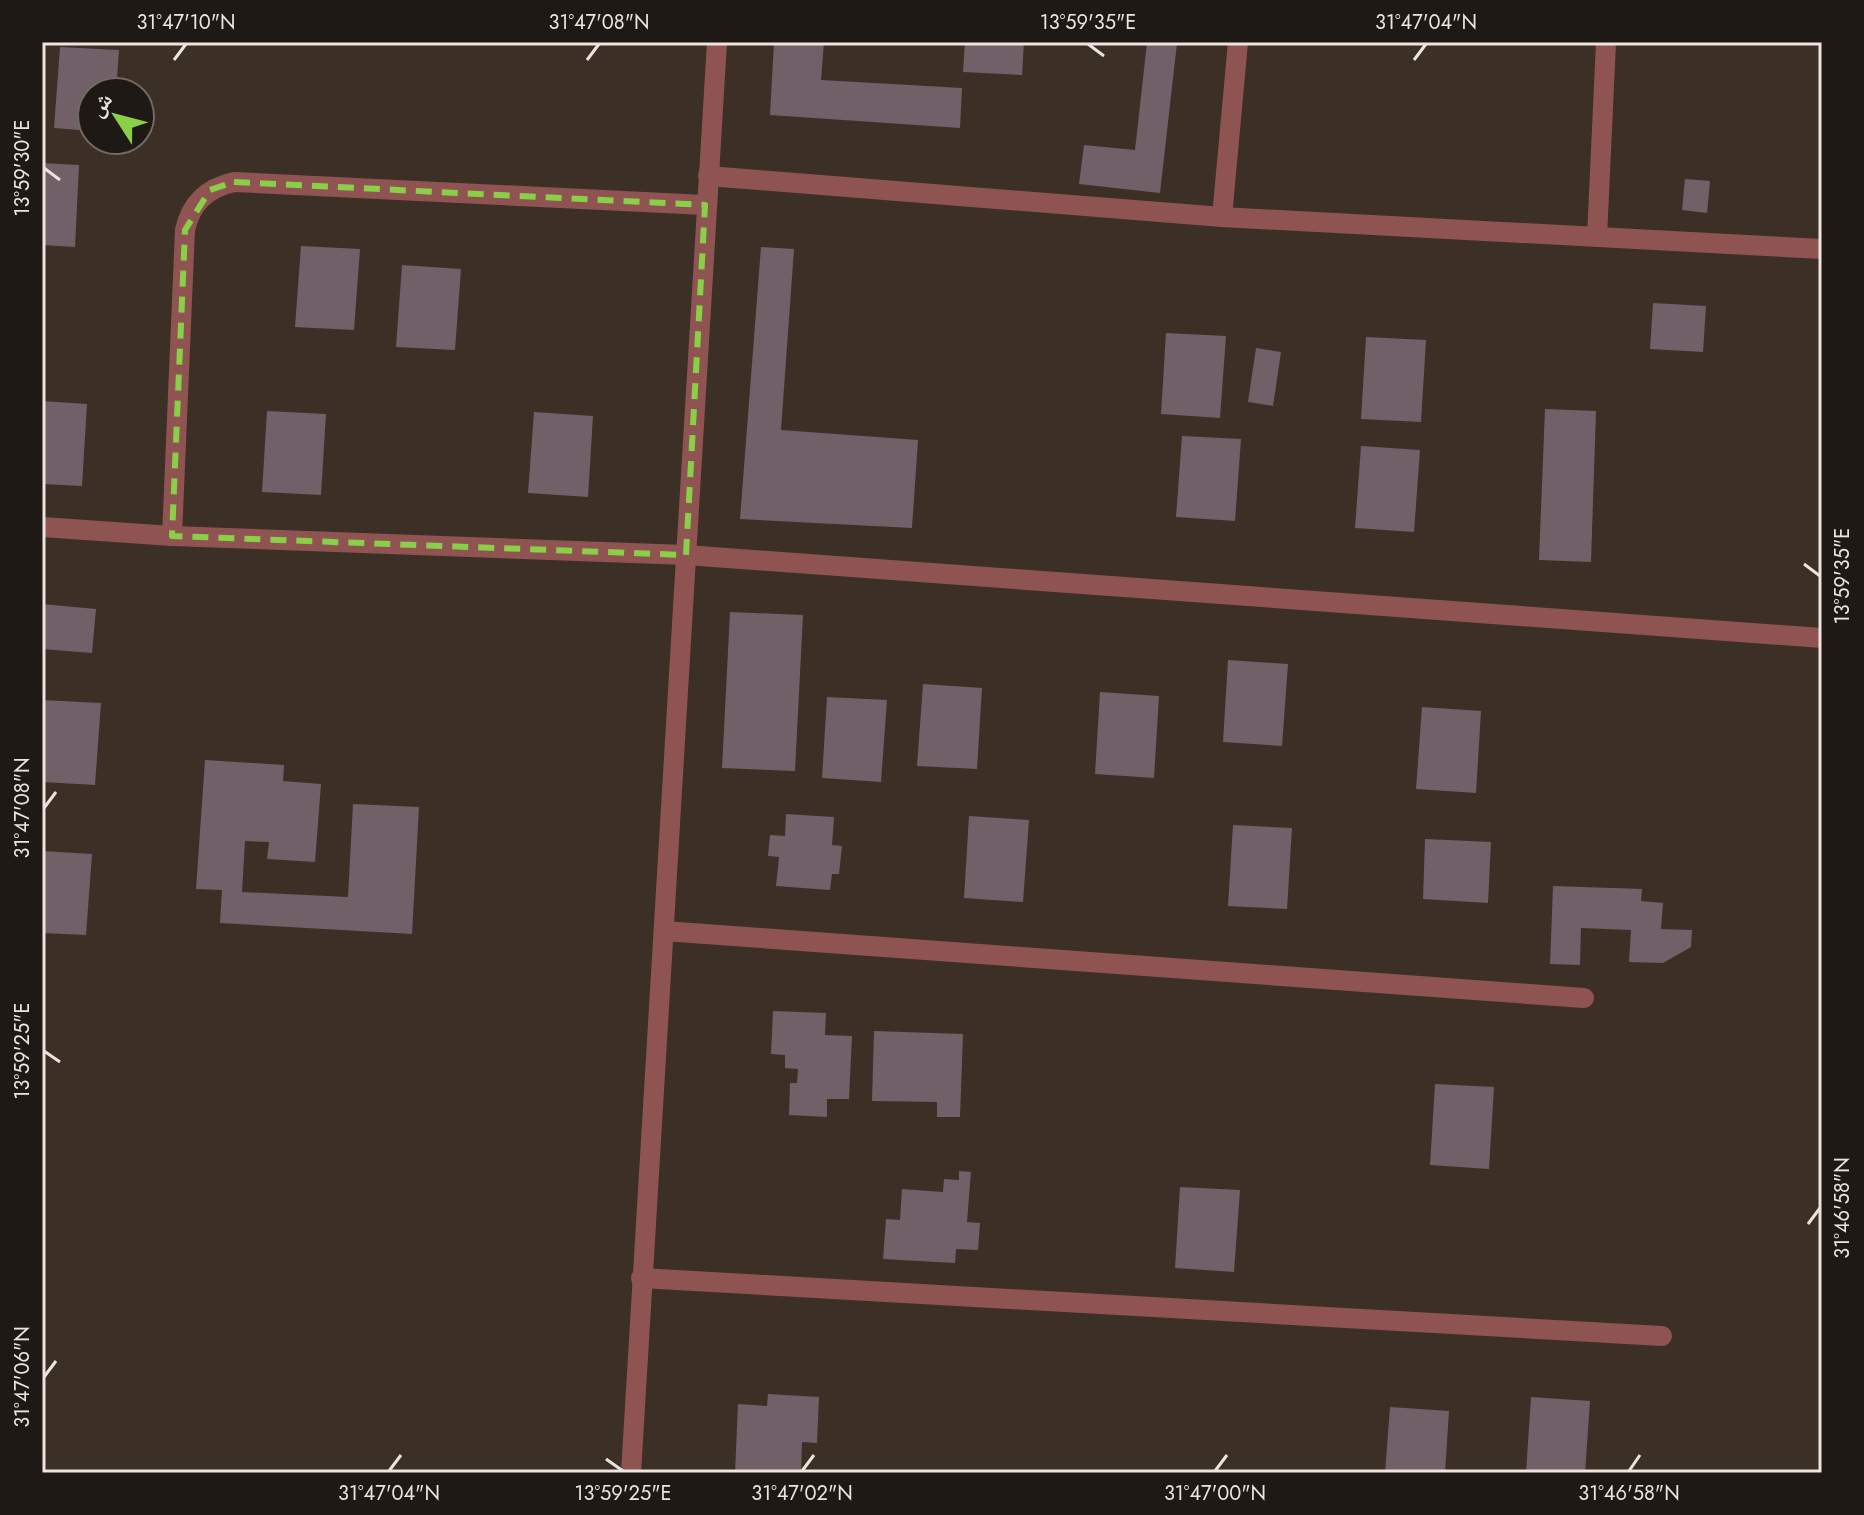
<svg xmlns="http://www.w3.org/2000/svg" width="1864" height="1515" viewBox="0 0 1864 1515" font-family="Jost,'Noto Naskh Arabic',sans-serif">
<rect width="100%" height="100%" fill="#3c2f26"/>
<!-- building -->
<g fill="#716068">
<polygon points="774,42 824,42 821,80 962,88 960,128 770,115"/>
<polygon points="965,42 1024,42 1022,75 963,72"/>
<polygon points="1147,42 1177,43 1160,193 1079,184 1084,145 1135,150"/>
<polygon points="60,47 119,50 116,92 92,92 92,131 54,128"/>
<polygon points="42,163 79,165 75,247 42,245"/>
<polygon points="1685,179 1710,181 1707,213 1682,210"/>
<polygon points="301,246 360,249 354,330 295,327"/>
<polygon points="761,247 794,249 781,430 918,440 912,528 740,519"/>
<polygon points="402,265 461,269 455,350 396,347"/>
<polygon points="1653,303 1706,306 1703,352 1650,349"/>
<polygon points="1166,333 1226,336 1220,418 1161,414"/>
<polygon points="1366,337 1426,340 1421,422 1361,419"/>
<polygon points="1256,348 1281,352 1273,406 1248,402"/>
<polygon points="42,401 87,404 82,486 42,484"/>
<polygon points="1545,409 1596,411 1591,562 1539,560"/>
<polygon points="267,411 326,414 321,495 262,492"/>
<polygon points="534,412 593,416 588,497 528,493"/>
<polygon points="1182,436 1241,439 1235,521 1176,517"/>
<polygon points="1361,446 1420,450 1414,532 1355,528"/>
<polygon points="42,604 96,609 92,653 42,649"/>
<polygon points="730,612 803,615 795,771 722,768"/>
<polygon points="1228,660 1288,664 1282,746 1223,742"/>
<polygon points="923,684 982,688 977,769 917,766"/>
<polygon points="1100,692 1159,696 1154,778 1095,774"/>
<polygon points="827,697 887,700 881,782 822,778"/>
<polygon points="42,700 101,703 95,785 42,782"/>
<polygon points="1422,707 1481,711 1476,793 1416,789"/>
<polygon points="205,760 284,765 283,781 321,784 315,862 267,859 269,842 245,841 242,892 348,897 353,804 419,807 412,934 220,923 222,890 196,889"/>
<polygon points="786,814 834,817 832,845 842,846 839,874 832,874 830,890 776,886 779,857 768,856 770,835 785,836"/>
<polygon points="969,816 1029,820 1023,902 964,898"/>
<polygon points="1233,825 1292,828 1287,909 1228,906"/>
<polygon points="1425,839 1491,842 1488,903 1423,899"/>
<polygon points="42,851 92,854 86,935 42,933"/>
<polygon points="1553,886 1642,889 1641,901 1663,903 1661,929 1692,930 1691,947 1663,963 1629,962 1631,930 1581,928 1580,965 1550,964"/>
<polygon points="773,1011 826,1013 825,1035 852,1036 849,1099 827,1099 827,1117 789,1115 790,1083 797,1083 798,1069 785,1068 785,1055 771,1054"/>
<polygon points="874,1031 963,1034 960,1117 937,1117 937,1102 872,1101"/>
<polygon points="1435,1084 1494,1087 1489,1169 1430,1165"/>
<polygon points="959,1171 971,1172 967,1222 980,1223 978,1250 956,1249 955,1263 883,1259 886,1219 900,1220 902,1189 943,1192 944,1179 959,1180"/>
<polygon points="1180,1187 1240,1190 1234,1272 1175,1268"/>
<polygon points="768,1394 819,1397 817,1443 802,1442 801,1473 735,1473 738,1404 767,1406"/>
<polygon points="1531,1397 1590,1401 1585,1473 1526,1473"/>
<polygon points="1390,1407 1449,1411 1445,1473 1385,1473"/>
</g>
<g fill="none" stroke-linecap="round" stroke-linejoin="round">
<!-- minor -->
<g stroke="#8f5452" stroke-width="20">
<polyline points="708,176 1222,217 1822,249"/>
<polyline points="1222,217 1238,42"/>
<polyline points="1597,237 1606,42"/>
<polyline points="42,527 172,536 686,555 1822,638"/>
<path d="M172 536 185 230C191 203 207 188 234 182L705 205"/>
<polyline points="664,931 1584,998"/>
<polyline points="641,1278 1662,1336"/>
<polyline points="631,1473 717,42"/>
</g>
</g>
<!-- marked area -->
<path fill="none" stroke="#89cf48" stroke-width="6" stroke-dasharray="16 10" stroke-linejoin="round" d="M234 182 705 205 686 555 172 536 185 230 210 190Z"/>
<!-- ticks -->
<path fill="none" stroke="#ede4df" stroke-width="3" d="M1088 44 1104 56M174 60 186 44M587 60 599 44M1414 60 1426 44M44 168 60 180M1804 564 1820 576M44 808 56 792M44 1051 60 1062M1808 1224 1820 1208M44 1377 56 1361M606 1459 623 1471M389 1471 401 1455M802 1471 814 1455M1215 1471 1227 1455M1629 1471 1640 1455"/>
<!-- border -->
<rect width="1864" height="1515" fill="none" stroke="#1e1914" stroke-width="88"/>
<!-- north arrow -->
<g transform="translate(116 116) rotate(306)"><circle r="38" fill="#1e1914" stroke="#716a65" stroke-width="2"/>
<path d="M0-6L14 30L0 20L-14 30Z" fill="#89cf48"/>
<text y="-12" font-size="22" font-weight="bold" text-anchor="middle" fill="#ede4df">ش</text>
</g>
<rect x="44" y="44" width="1776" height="1427" fill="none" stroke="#ede4df" stroke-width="3"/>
<g font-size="20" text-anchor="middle" fill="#ede4df">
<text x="186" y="29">31°47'10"N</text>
<text x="599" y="29">31°47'08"N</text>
<text x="1088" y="29">13°59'35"E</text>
<text x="1426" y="29">31°47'04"N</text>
<text transform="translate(22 168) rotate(-90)" y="7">13°59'30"E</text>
<text transform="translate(1842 576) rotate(-90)" y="7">13°59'35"E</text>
<text transform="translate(22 808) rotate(-90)" y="7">31°47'08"N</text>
<text transform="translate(22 1051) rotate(-90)" y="7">13°59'25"E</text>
<text transform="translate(1842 1208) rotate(-90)" y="7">31°46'58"N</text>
<text transform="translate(22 1377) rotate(-90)" y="7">31°47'06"N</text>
<text x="389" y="1500">31°47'04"N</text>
<text x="623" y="1500">13°59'25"E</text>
<text x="802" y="1500">31°47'02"N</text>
<text x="1215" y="1500">31°47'00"N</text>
<text x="1629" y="1500">31°46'58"N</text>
</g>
</svg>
